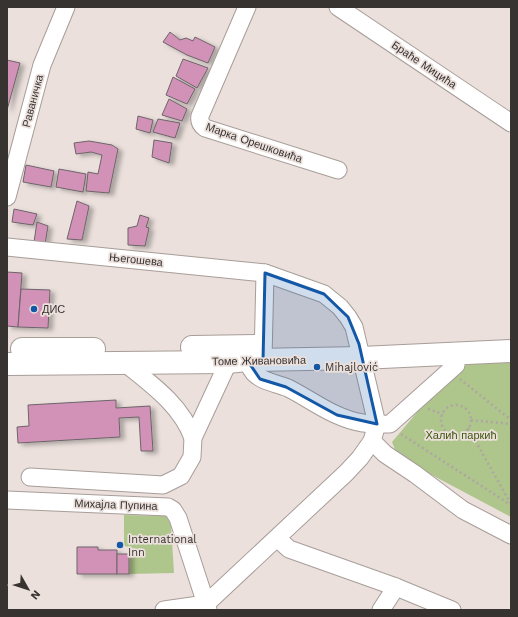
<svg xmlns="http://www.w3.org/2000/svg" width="518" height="617" viewBox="0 0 518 617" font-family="'Work Sans',sans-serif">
<defs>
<filter id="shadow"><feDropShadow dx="4.5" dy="2.5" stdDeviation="2" flood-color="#0004"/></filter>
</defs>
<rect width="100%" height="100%" fill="#ebe0dc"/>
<!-- green -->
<g fill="#aec58b">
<polygon points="483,351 511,353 511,517 398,457 392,442 435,391"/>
<polygon points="124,515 166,516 171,525 174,573 129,574 130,547 124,546"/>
</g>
<!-- building -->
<g fill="#d292b7" stroke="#6d6469" filter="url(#shadow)">
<polygon points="170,32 180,40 186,38 193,41 195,37 215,47 208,63 187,55 163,42"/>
<polygon points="183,59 208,68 197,88 176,76"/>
<polygon points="7,60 20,63 7,110"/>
<polygon points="173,77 195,89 187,104 166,95"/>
<polygon points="169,99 187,109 182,121 162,115"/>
<polygon points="138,116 153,120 150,133 136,129"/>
<polygon points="158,119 180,123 175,138 153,132"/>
<polygon points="154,140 172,143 169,163 152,157"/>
<polygon points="89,141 112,145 118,149 109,193 86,191 88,172 98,174 102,155 91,152 76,154 74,143"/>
<polygon points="26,165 54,171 51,187 23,182"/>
<polygon points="59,169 86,174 83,192 56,187"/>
<polygon points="77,201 89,206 82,240 67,239"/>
<polygon points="14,209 37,214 33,225 12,222"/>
<polygon points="140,215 149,218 146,227 149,228 145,246 128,245 128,228 137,226"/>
<polygon points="37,222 48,226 45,244 34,242"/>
<polygon points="7,272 22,273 18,327 7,326"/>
<polygon points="21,289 50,290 48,328 18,327"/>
<polygon points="116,400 116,408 150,406 153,451 141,451 139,417 119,418 120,437 18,443 17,427 29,426 28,405"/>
<polygon points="77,547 98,547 98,550 117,550 117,574 77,574"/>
<rect x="117" y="554" width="12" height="20"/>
</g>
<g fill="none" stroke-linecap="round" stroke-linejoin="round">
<defs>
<g id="minor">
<path d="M247 7 200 116C199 121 201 125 205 128L338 170"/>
<polyline points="338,7 511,123"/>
<polyline points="7,197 42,65 66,7"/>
<polyline points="7,247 265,273 324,294 340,307 348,317 354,327 377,424 372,441 360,458 346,473 206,604"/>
<path d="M248 350C247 359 248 366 254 373 263 382 276 383 288 388 312 400 335 419 363 423 372 425 381 424 390 424L456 365"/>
<polyline points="263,359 265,273"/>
<path d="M125 363C151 384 181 405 193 438"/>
<polyline points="372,441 385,454 415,474 463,510 511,535"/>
<polyline points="30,477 163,485 181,476 192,457 193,438 233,352"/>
<polyline points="7,500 168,507 173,510 178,518 208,610"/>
<polyline points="278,539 289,549 396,587 452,610"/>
<polyline points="164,610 206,604"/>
<polyline points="381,610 396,587"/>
</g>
<g id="major">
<polyline points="192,347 258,346"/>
<polyline points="22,349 94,349"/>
<polyline points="7,364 227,362 247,360 361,358 511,351"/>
</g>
</defs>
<!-- minor casing -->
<use href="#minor" stroke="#a79d99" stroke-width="19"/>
<!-- major casing -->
<use href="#major" stroke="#a79d99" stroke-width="24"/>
<!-- path -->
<g stroke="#afa6a3" stroke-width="2.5" stroke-dasharray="2 3" stroke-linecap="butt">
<polyline points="460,379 511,420"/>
<circle cx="456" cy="420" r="15"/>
<polyline points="428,409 443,414"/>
<polyline points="471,420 511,424"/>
<polyline points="468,428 511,504"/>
<polyline points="401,434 511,505"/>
</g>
<!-- minor -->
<use href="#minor" stroke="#fff" stroke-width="17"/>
<!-- major -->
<use href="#major" stroke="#fff" stroke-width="22"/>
</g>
<!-- marked area -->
<path fill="#1357a7" fill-opacity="0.2" stroke="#1357a7" stroke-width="3" stroke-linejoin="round" d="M265 273 324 294 348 317 359 344 377 424 337 415 286 387 260 379 247 360 263 361Z"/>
<!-- markers -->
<g fill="#1357a7" stroke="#ebe0dc" stroke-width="1.5">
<circle cx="34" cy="309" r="4"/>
<circle cx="317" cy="367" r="4"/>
<circle cx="120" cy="545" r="4"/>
</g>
<g text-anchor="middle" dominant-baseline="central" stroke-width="3.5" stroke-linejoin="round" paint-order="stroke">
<!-- street labels -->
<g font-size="11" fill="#373331" stroke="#ebe0dc">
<text transform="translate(424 65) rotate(34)">Браће Мицића</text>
<text transform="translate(33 101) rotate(-75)">Раваничка</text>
<text transform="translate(254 143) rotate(19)">Марка Орешковића</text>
<text transform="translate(136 260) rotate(6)">Његошева</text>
<text transform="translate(259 361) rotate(-1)">Томе Живановића</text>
<text transform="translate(116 505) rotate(2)">Михајла Пупина</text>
</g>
<!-- poi labels -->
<g font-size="11" fill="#373331" stroke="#ebe0dc" text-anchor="start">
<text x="42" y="309">ДИС</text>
<text x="325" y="367">Mihajlović</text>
<text x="128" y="539">International<tspan x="128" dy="13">Inn</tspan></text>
</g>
<!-- park labels -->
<g font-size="11" fill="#415711" stroke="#ebe0dc">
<text x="461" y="435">Халић паркић</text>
</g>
</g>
<!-- border -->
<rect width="518" height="617" fill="none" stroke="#373331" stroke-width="16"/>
<!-- north arrow -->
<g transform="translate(28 589) rotate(129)" stroke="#ebe0dc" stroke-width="3" paint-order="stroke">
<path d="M0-3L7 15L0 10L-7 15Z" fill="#373331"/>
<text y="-6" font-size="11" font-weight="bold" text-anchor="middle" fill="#373331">N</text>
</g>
</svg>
